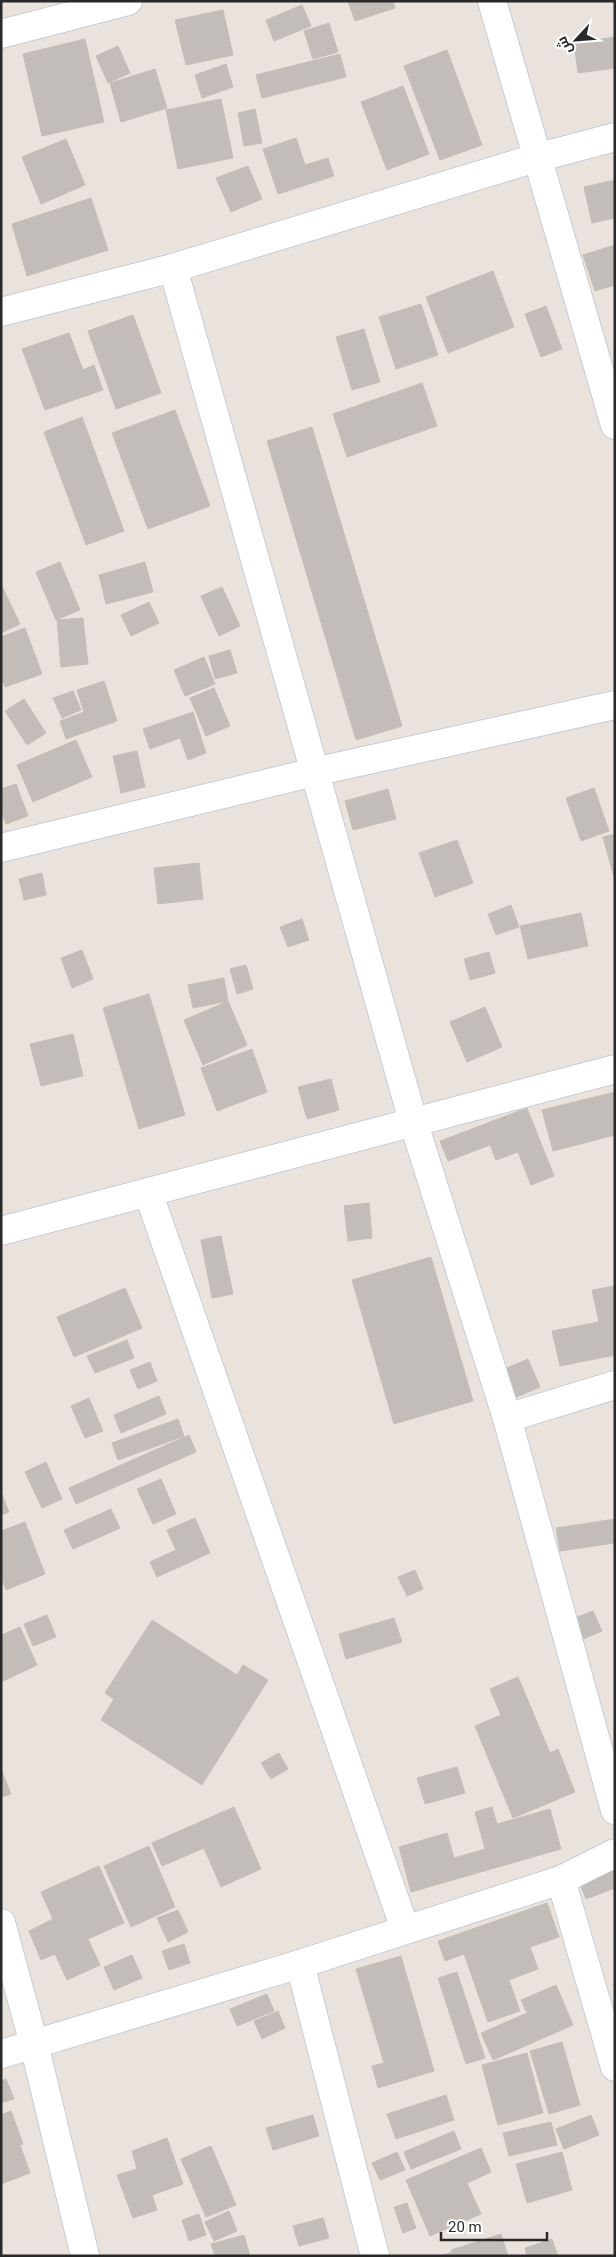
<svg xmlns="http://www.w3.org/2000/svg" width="616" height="2257" viewBox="0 0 616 2257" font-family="Roboto,Cairo,sans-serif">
<rect width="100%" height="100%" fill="#eae3dd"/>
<!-- building -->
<g fill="#c2bdb9" stroke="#c5bfb6">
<polygon points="348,1 393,1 395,8 355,21"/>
<polygon points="302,5 311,26 274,41 266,20"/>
<polygon points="223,10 233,55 186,65 175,20"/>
<polygon points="329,23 338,52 313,59 304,31"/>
<polygon points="615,37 615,68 578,73 574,43"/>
<polygon points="85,39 104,122 42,136 23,54"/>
<polygon points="118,46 130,73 108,83 96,56"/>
<polygon points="447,50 482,145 440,160 404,66"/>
<polygon points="340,54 346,77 262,98 256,75"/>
<polygon points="226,64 233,87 202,98 195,75"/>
<polygon points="155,69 167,108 121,122 110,83"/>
<polygon points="403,86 429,154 387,170 361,102"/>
<polygon points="221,99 233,158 178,169 166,110"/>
<polygon points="255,109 262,143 244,146 238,113"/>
<polygon points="296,138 305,165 328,158 334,176 278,194 263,149"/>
<polygon points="66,139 85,185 41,204 22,157"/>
<polygon points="248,166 262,199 231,212 216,178"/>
<polygon points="615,180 615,218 592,223 584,187"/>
<polygon points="91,198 108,250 27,276 12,224"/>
<polygon points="615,245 615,285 595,291 583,255"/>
<polygon points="493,271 514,327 448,353 426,297"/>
<polygon points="421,304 438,355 396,369 379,317"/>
<polygon points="546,306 562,349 541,357 525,314"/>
<polygon points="133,315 161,393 116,409 88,331"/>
<polygon points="364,329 380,382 352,390 336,337"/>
<polygon points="69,333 83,370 94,365 103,390 45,410 22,349"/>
<polygon points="422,383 437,426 347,457 333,414"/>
<polygon points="175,410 210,506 148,529 112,433"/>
<polygon points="82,417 124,531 86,545 44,432"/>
<polygon points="312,427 402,726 356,740 267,441"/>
<polygon points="60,562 80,610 56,620 36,572"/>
<polygon points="145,562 153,592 106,604 99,575"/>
<polygon points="1,584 20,624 1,633"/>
<polygon points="222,587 240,626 219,636 201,596"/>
<polygon points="149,602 159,623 131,636 121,615"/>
<polygon points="83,618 88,664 61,667 57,620"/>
<polygon points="25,628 42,674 5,687 1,677 1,637"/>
<polygon points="230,650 237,673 215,679 209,656"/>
<polygon points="204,657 215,684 185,696 174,670"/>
<polygon points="104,681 117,721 66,739 60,721 84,712 77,690"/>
<polygon points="214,688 230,726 206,736 190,698"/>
<polygon points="73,691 81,710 62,718 53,698"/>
<polygon points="24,699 46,733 27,745 5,711"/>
<polygon points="193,712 206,753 188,760 180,738 150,749 143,729"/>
<polygon points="76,740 92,777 33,802 17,765"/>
<polygon points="137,751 145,787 121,793 113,756"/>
<polygon points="16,784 28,816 6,824 1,811 1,789"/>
<polygon points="594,788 609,831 581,841 566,798"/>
<polygon points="388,789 396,819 353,830 345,801"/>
<polygon points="615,834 615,881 603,837"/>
<polygon points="457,840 473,883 435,897 419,853"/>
<polygon points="199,863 203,899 158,904 154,868"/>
<polygon points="42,873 46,895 24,900 19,879"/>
<polygon points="511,905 519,927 496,935 488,914"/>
<polygon points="581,913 588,946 528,959 520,926"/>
<polygon points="302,919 309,940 288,947 280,927"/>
<polygon points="82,950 93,979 72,988 61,958"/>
<polygon points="489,952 495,973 470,980 464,959"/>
<polygon points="246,965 253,989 237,994 230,969"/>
<polygon points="224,978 228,1001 193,1008 188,985"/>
<polygon points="149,994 185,1115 139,1129 103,1008"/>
<polygon points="228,1001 247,1045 203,1065 184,1020"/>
<polygon points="485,1007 502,1047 467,1062 450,1022"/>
<polygon points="73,1034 83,1076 41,1086 30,1044"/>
<polygon points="252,1049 267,1092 217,1111 201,1068"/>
<polygon points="331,1079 339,1110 307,1119 298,1087"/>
<polygon points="615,1092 615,1135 553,1151 542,1110"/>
<polygon points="527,1108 554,1176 531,1185 518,1152 496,1160 490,1145 448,1161 440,1141"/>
<polygon points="369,1203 372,1238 348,1241 344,1206"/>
<polygon points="221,1236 233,1294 212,1298 201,1240"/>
<polygon points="431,1257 473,1401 394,1424 352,1280"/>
<polygon points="615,1286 615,1355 560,1366 552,1331 599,1322 592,1290"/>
<polygon points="125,1288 142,1328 74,1357 57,1317"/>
<polygon points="127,1340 134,1358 95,1373 87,1356"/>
<polygon points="528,1359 540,1387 512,1399 500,1371"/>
<polygon points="150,1362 157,1381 138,1389 130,1370"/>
<polygon points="159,1396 166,1414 121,1433 114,1415"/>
<polygon points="89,1398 103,1431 85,1438 71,1406"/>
<polygon points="178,1419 184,1436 118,1460 112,1443"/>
<polygon points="189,1435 196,1452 76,1504 69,1488"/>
<polygon points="46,1462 62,1499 42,1508 25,1472"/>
<polygon points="161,1479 176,1514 153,1524 137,1489"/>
<polygon points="1,1492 9,1512 1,1515"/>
<polygon points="111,1509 120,1528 73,1549 64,1530"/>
<polygon points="195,1518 210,1553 157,1577 150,1562 176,1550 167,1530"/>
<polygon points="615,1519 615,1543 560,1551 556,1528"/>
<polygon points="25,1522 45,1574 6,1590 1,1577 1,1531"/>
<polygon points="415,1570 423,1589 407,1596 398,1577"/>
<polygon points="593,1611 602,1631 581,1640 572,1619"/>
<polygon points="47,1615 56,1637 33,1646 24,1624"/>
<polygon points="394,1618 402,1642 346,1659 339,1634"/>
<polygon points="152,1620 237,1675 243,1665 268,1680 202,1785 101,1720 114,1699 105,1693"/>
<polygon points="20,1627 37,1665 1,1682 1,1635"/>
<polygon points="518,1677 550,1753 558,1749 575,1792 513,1818 475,1726 501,1715 490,1689"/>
<polygon points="279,1753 288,1769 271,1779 261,1763"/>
<polygon points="457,1767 465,1793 425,1804 417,1778"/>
<polygon points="1,1769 11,1794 1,1797"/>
<polygon points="234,1807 261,1869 221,1887 204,1848 162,1866 152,1843"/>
<polygon points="492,1807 497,1824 550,1809 561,1849 411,1892 399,1847 447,1833 454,1858 485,1849 475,1812"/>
<polygon points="149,1846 175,1907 131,1927 104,1866"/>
<polygon points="615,1860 615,1888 586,1899 577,1876"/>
<polygon points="99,1866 124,1923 88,1939 100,1965 67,1980 55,1954 41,1960 29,1931 53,1919 41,1892"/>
<polygon points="547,1903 559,1937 530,1947 538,1969 509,1980 520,2011 488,2022 464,1954 445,1961 438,1941"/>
<polygon points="178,1910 188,1932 168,1942 157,1918"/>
<polygon points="184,1944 190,1963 169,1970 162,1951"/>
<polygon points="132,1955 142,1978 114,1990 104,1967"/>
<polygon points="401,1956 434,2071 378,2088 372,2066 384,2063 356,1969"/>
<polygon points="457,1972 485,2058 466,2064 438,1978"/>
<polygon points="556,1985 573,2025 493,2060 481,2033 527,2013 521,2000"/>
<polygon points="267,1994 274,2011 237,2026 230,2009"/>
<polygon points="278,2011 285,2028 262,2039 254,2021"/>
<polygon points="562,2042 580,2105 549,2114 530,2051"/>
<polygon points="527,2053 543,2113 498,2125 482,2065"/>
<polygon points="6,2079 14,2099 1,2103 1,2081"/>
<polygon points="446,2095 454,2120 396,2139 387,2114"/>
<polygon points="11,2111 23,2144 20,2145 30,2173 1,2184 1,2115"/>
<polygon points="313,2115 319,2136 273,2150 266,2128"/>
<polygon points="591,2115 599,2135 564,2149 556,2129"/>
<polygon points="551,2122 557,2145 509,2156 503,2133"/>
<polygon points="454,2131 461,2149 411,2169 404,2152"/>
<polygon points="167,2138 183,2184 152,2195 157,2210 133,2218 117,2175 137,2169 132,2151"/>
<polygon points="211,2146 236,2205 206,2217 181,2159"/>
<polygon points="481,2148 491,2172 467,2183 481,2214 430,2236 406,2180"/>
<polygon points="397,2152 405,2170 380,2180 372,2163"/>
<polygon points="562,2152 572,2190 527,2203 516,2164"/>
<polygon points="407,2203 416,2228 403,2233 394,2207"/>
<polygon points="229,2211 237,2231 214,2241 205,2222"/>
<polygon points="199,2214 206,2235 189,2241 182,2220"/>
<polygon points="323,2218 329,2238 299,2246 293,2226"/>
<polygon points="501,2234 508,2256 441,2256 452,2252 451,2250"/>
<polygon points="244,2235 250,2256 215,2256 211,2244"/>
<polygon points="552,2239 558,2256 527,2256 525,2248"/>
</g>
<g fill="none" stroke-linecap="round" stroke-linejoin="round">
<defs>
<g id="minor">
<polyline points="492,1 615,425"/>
<polyline points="1,34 128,1"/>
<polyline points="173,268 413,1121 507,1418 615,1810"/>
<polyline points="1,312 173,268 536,158 615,137"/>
<polyline points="1,848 314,772 615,705"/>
<polyline points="148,1192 405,1929"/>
<polyline points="1,1231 615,1069"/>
<polyline points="507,1418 615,1385"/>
<polyline points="561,1880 615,2067"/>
<polyline points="1,1923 34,2044 85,2256"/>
<polyline points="300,1964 375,2256"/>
<polyline points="1,2054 300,1964 561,1880 615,1853"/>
</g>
</defs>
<!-- minor casing -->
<use href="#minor" stroke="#c8ccd5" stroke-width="30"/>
<!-- minor -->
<use href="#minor" stroke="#fff" stroke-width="28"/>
</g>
<!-- border -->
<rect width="616" height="2257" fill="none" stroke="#292929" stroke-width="5"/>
<!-- north arrow -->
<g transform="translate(576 40) rotate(244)" stroke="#ffffff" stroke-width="4" paint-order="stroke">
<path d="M0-4L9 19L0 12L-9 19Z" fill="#292929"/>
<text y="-8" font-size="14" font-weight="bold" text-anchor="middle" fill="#292929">ش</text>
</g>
<!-- scale -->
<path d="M441 2232v8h106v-8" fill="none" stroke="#292929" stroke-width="2.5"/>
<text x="448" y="2232" font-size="15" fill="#292929" stroke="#ffffff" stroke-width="4" paint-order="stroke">20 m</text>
</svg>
